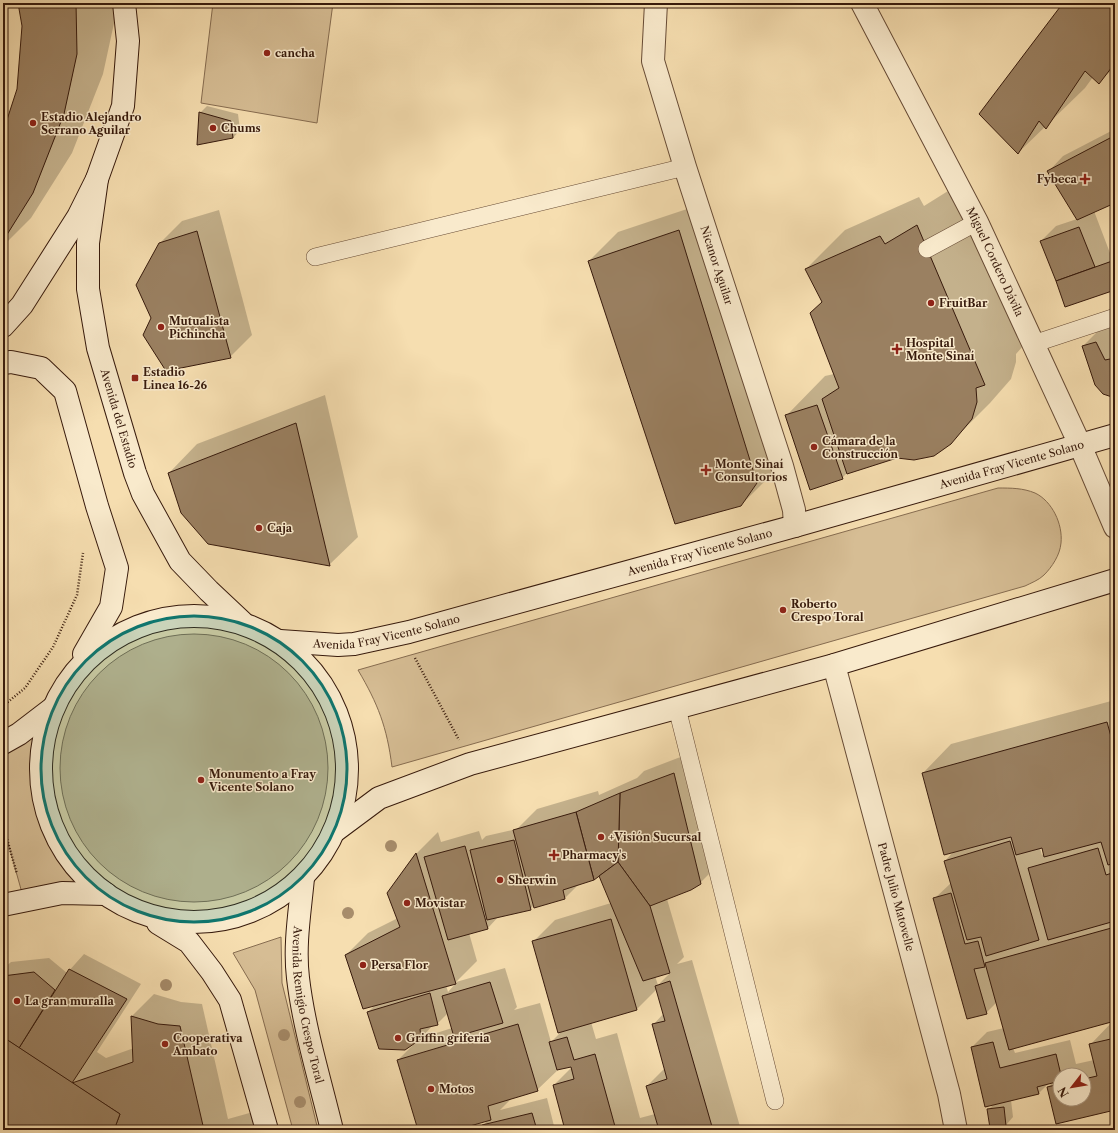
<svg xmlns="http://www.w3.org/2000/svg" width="1118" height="1133" viewBox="0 0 1118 1133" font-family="'Libre Caslon Text',serif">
<rect width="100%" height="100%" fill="#f6deb0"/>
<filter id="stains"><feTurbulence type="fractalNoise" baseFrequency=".005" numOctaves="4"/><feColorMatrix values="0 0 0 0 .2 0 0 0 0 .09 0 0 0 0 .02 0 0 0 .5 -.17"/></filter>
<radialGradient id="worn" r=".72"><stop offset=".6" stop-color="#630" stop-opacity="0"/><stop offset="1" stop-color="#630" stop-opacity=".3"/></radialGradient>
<!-- green -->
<g fill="#d6bd94" stroke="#866c50">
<polygon points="213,3 333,3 317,123 201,103"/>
<path d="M998 488C1011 488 1023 488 1035 493 1052 501 1063 524 1061 543 1060 555 1052 567 1044 575 1039 580 1031 583 1025 586L392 767C387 727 378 704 358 670Z"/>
<circle cx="194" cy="768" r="134"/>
<polygon points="53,708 42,748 42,790 54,830 75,866 106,894 24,900 3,825 3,743"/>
<polygon points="281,937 282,983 318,1130 293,1130 255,990 233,953"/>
</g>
<!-- shadow -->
<g fill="#0003" fill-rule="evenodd">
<polygon points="19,3 116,3 116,14 103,74 72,153 31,218 3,246 3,136 18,89 23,26"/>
<polygon points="1064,3 1115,3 1115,66 1099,83 1093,77 1085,88 1018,153"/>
<polygon points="207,106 238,114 240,130 233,138 200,113"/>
<polygon points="1115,129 1115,202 1094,211 1110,253 1115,251 1115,289 1066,306 1041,241 1056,226 1077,219 1049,171 1063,156"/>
<polygon points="956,186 1024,345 1016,354 1016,362 1011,379 990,403 950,443 897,457 847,473 842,478 786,416 825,376 834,374 811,313 823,301 806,269 845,230 919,197 924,206"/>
<polygon points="708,202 785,453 769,477 740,506 589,261 618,232"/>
<polygon points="219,210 252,335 230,357 152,318 160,243 182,221"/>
<polygon points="1111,327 1115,335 1115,397 1083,346 1098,331"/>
<polygon points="325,395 358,537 329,565 169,473 197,444"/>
<path d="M1115 700V1109L1056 1123 1048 1087 1054 1081 1049 1083 1038 1094 1011 1100 1013 1117 1006 1125 991 1127 988 1110 994 1104 972 1047 987 1032 1004 1028 997 1002 986 1013 935 898 951 883 945 861 954 851 923 773 951 744ZM1043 847 1044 853 1042 855 1040 848ZM1114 1020 1090 1045 1094 1060 1076 1064 1070 1040 1015 1053 1013 1048ZM1060 1075H1084V1099H1060Z"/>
<path d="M696 751 722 861 700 883 667 899 684 957 677 964 692 960 741 1130H566L554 1085 572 1067V1065L559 1069 537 1090 512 1098 500 1110 547 1098 555 1130H484L483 1125 489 1119 452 1130H419L398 1060 415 1043 368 1012 376 1004 346 955 368 933 398 918 388 893 416 854 438 832 441 842 479 831 482 840 486 836 517 829 537 809 598 791 599 795 637 778 644 771ZM599 874 611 903 555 920 533 942 562 1031 551 1042 540 1003 514 1010 517 1007 505 968 456 982 477 961 469 933 488 928 499 916 530 909 534 905 565 898 579 884ZM671 972 658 985 655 976ZM457 982 448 992 446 985ZM657 989 664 1013 653 1025 665 1068 647 1086 655 1114 640 1118 617 1033 596 1039 591 1022 636 1010ZM448 1013 452 1028 421 1038 434 1024H437Z"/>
<polygon points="84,954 141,984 97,1052 106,1058 134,1048 132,1016 154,994 181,1002 202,1004 228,1119 253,1112 258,1130 3,1130 3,969 11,962 49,958 67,973"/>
</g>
<!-- building -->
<g fill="#9a8061" stroke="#371a0c">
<polygon points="18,3 76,3 77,54 64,114 33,193 3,241 3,132 17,89 22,26"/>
<polygon points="1063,3 1115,3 1115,63 1099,84 1085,71 1046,129 1039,121 1018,154 979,114"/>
<polygon points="199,112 231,121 233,138 197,145"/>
<polygon points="1110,138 1115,148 1115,203 1077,220 1047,171"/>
<polygon points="917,225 985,385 976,388 977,402 972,419 951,444 934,456 914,460 897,458 847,474 822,399 839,388 810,313 822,302 805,269 880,236 885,244"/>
<polygon points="1079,227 1095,267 1056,281 1040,241"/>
<polygon points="679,230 757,483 741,506 675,524 588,261"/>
<polygon points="197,231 231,358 166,371 143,335 151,318 136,285 159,243"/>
<polygon points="1115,260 1115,290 1065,307 1056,281"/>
<polygon points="1096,342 1105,360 1115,358 1115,398 1103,394 1095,385 1082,346"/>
<polygon points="817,405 843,479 810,490 785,415"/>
<polygon points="296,423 330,566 208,544 181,513 168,473"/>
<polygon points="1107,722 1115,751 1115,863 1108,865 1101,842 1044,857 1042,848 1016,855 1011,837 944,855 922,773"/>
<polygon points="674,773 701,884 691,890 650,906 618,862 620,793"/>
<polygon points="620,793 618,862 594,880 576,812"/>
<polygon points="576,812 594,880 563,890 565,899 534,908 513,830"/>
<polygon points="514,840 531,910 487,920 470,850"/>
<polygon points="1010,841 1039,940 986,956 981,937 967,940 944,861"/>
<polygon points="465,846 488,929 448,940 424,857"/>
<polygon points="1098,848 1106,875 1115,872 1115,921 1048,940 1028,868"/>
<polygon points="416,853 456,984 363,1009 345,955 400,927 387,893"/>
<polygon points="618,862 650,906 670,973 643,981 599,876"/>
<polygon points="951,893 965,944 978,941 985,967 974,969 987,1014 967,1019 933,898"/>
<polygon points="611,919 637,1010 558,1033 532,941"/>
<polygon points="1115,927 1115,1021 1009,1050 985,963"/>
<polygon points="69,969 127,999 72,1083 19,1048"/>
<polygon points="34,972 55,990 19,1048 3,1037 3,976"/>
<polygon points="670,981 713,1130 659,1130 646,1086 667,1079 652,1024 665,1021 655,986"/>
<polygon points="490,982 503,1023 454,1037 442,996"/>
<polygon points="430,993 438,1025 420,1029 421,1039 405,1050 379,1049 367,1012"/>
<polygon points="131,1016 158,1024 180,1026 204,1130 114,1130 120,1114 72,1083 133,1062"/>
<polygon points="518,1024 538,1091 488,1106 491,1120 456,1130 418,1130 397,1060"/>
<polygon points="3,1037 120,1114 114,1130 3,1130"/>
<polygon points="567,1037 574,1060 595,1054 616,1130 565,1130 553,1085 574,1079 571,1067 557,1070 549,1042"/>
<polygon points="1115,1038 1115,1110 1056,1124 1047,1087 1060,1084 1060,1099 1084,1099 1084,1079 1097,1076 1089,1044"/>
<polygon points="993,1042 1000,1068 1056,1054 1061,1075 1060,1081 1037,1087 1039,1094 985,1107 971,1047"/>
<polygon points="1004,1107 1006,1126 990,1128 987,1109"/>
<polygon points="532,1113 537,1130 483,1130 482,1125"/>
</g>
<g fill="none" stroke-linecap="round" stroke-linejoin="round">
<defs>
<g id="lane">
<polyline points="927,249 977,222"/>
<polyline points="315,257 685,167"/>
<polyline points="1033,344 1115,317"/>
<polyline points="677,708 775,1101"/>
</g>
<g id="street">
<path id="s1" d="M656 3 653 61 685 167 782 466 794 510 795 526"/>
<path id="s2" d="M862 3 977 222 1080 445 1115 527"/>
<path id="s3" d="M834 665 949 1094 956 1130"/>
</g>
<g id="secondary">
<path id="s4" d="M97 179 88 243V289L98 348 135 473 143 494 180 561 209 591 242 622"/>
<polyline points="3,326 22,305 78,217 97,179 123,106 128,41 124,3"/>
<polyline points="3,363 11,362 41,368 65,391 97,506 117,568 111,607 84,654"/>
<circle cx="194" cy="769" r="153"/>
<path id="s5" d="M280 641 338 645 354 644 409 632 795 526 1115 435"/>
<polyline points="3,743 19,734 53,708"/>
<polyline points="336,830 379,798 470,764 834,665 1115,580"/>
<path id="s6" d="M303 878C300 911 294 945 298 978 304 1029 320 1080 332 1130"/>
<polyline points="3,905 62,893 106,894"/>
<polyline points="158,923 189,942 212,972 230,1000 267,1130"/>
</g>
</defs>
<!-- lane casing -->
<use href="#lane" stroke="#674b35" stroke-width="18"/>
<!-- street casing -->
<use href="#street" stroke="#674b35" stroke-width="24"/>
<!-- secondary casing -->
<use href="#secondary" stroke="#371a0c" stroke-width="24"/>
<!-- path -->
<g stroke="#371a0c" stroke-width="2.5" stroke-dasharray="1 2" stroke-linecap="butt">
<polyline points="415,658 459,740"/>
<polyline points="3,706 25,688 53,647 77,595 83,553"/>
<polyline points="3,825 17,874"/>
</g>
<!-- lane -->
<use href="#lane" stroke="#f9eacc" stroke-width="17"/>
<!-- street -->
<use href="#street" stroke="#f9eacc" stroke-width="22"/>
<!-- secondary -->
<use href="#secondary" stroke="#f9eacc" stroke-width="22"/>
</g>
<!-- trees -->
<g fill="#a78d6c">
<circle cx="391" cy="846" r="6"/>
<circle cx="348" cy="913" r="6"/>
<circle cx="166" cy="985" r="6"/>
<circle cx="284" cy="1035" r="6"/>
<circle cx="300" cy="1102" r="6"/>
</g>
<!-- marked area -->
<path fill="#0f766e" fill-opacity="0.2" stroke="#0f766e" stroke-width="3" stroke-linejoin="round" d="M41 769a153 153 0 1 1 306 0a153 153 0 1 1-306 0Z"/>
<!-- markers -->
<g fill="#8f2418" stroke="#f9eacc" stroke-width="1.5">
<circle cx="267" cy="53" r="4"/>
<circle cx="33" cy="123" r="4"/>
<circle cx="213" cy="128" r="4"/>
<path d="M1083 173h4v4h4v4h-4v4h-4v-4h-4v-4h4z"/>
<circle cx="931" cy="303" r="4"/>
<circle cx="161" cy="327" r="4"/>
<path d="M895 343h4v4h4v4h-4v4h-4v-4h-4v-4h4z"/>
<rect x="131" y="374" width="8" height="8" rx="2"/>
<circle cx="814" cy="447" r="4"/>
<path d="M704 464h4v4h4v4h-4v4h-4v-4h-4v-4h4z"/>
<circle cx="259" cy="528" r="4"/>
<circle cx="783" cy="610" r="4"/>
<circle cx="201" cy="780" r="4"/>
<circle cx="601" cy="837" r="4"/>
<path d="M552 849h4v4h4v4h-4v4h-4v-4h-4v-4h4z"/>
<circle cx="500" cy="880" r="4"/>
<circle cx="407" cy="903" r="4"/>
<circle cx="363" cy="965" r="4"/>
<circle cx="17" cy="1001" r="4"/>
<circle cx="398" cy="1038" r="4"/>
<circle cx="165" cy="1044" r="4"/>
<circle cx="431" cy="1089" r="4"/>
</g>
<g text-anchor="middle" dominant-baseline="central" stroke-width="3" stroke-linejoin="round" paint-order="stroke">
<!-- poi labels -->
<g font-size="11" font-weight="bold" fill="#371a0c" stroke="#f9eacc" text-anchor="start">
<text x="275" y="53">cancha</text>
<text x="41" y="117">Estadio Alejandro<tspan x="41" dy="13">Serrano Aguilar</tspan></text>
<text x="221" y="128">Chums</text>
<text x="1077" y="179" text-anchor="end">Fybeca</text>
<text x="939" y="303">FruitBar</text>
<text x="169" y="321">Mutualista<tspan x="169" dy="13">Pichincha</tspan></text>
<text x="906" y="343">Hospital<tspan x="906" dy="13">Monte Sinaí</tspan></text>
<text x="143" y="372">Estadio<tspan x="143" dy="13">Linea 16-26</tspan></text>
<text x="822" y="441">Cámara de la<tspan x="822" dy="13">Construcción</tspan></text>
<text x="715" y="464">Monte Sinaí<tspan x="715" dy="13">Consultorios</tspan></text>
<text x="267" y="528">Caja</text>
<text x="791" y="604">Roberto<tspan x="791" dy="13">Crespo Toral</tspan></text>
<text x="209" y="774">Monumento a Fray<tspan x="209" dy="13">Vicente Solano</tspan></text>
<text x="609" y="837">+Visión Sucursal</text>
<text x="562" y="855">Pharmacy's</text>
<text x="508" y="880">Sherwin</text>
<text x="415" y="903">Movistar</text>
<text x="371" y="965">Persa Flor</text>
<text x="25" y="1001">La gran muralla</text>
<text x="173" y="1038">Cooperativa<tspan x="173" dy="13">Ambato</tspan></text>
<text x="406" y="1038">Griffin griferia</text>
<text x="439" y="1089">Motos</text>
</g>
<!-- street labels -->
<g font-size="11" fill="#371a0c" stroke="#f9eacc">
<text stroke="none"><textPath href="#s2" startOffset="291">Miguel Cordero Dávila</textPath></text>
<text stroke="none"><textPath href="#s1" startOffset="272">Nicanor Aguilar</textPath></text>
<text stroke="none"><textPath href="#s4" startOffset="244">Avenida del Estadio</textPath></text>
<text stroke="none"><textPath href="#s5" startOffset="756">Avenida Fray Vicente Solano</textPath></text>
<text stroke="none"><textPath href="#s5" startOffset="432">Avenida Fray Vicente Solano</textPath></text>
<text stroke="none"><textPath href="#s5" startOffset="108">Avenida Fray Vicente Solano</textPath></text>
<text stroke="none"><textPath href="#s3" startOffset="240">Padre Julio Matovelle</textPath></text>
<text stroke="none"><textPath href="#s6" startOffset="128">Avenida Remigio Crespo Toral</textPath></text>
</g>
</g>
<!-- margin -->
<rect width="1118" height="1133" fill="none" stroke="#f6deb0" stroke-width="16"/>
<rect x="4" y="4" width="1110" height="1125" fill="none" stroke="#371a0c" stroke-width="2"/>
<rect x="8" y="8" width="1102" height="1117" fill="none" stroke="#371a0c"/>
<!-- north arrow -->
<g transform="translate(1072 1087) rotate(239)"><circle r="19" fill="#f9eacc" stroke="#ab977f"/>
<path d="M0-3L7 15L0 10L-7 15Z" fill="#8f2418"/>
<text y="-6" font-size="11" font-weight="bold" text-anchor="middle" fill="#371a0c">N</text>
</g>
<rect width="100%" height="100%" filter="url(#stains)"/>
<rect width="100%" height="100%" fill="url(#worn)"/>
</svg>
